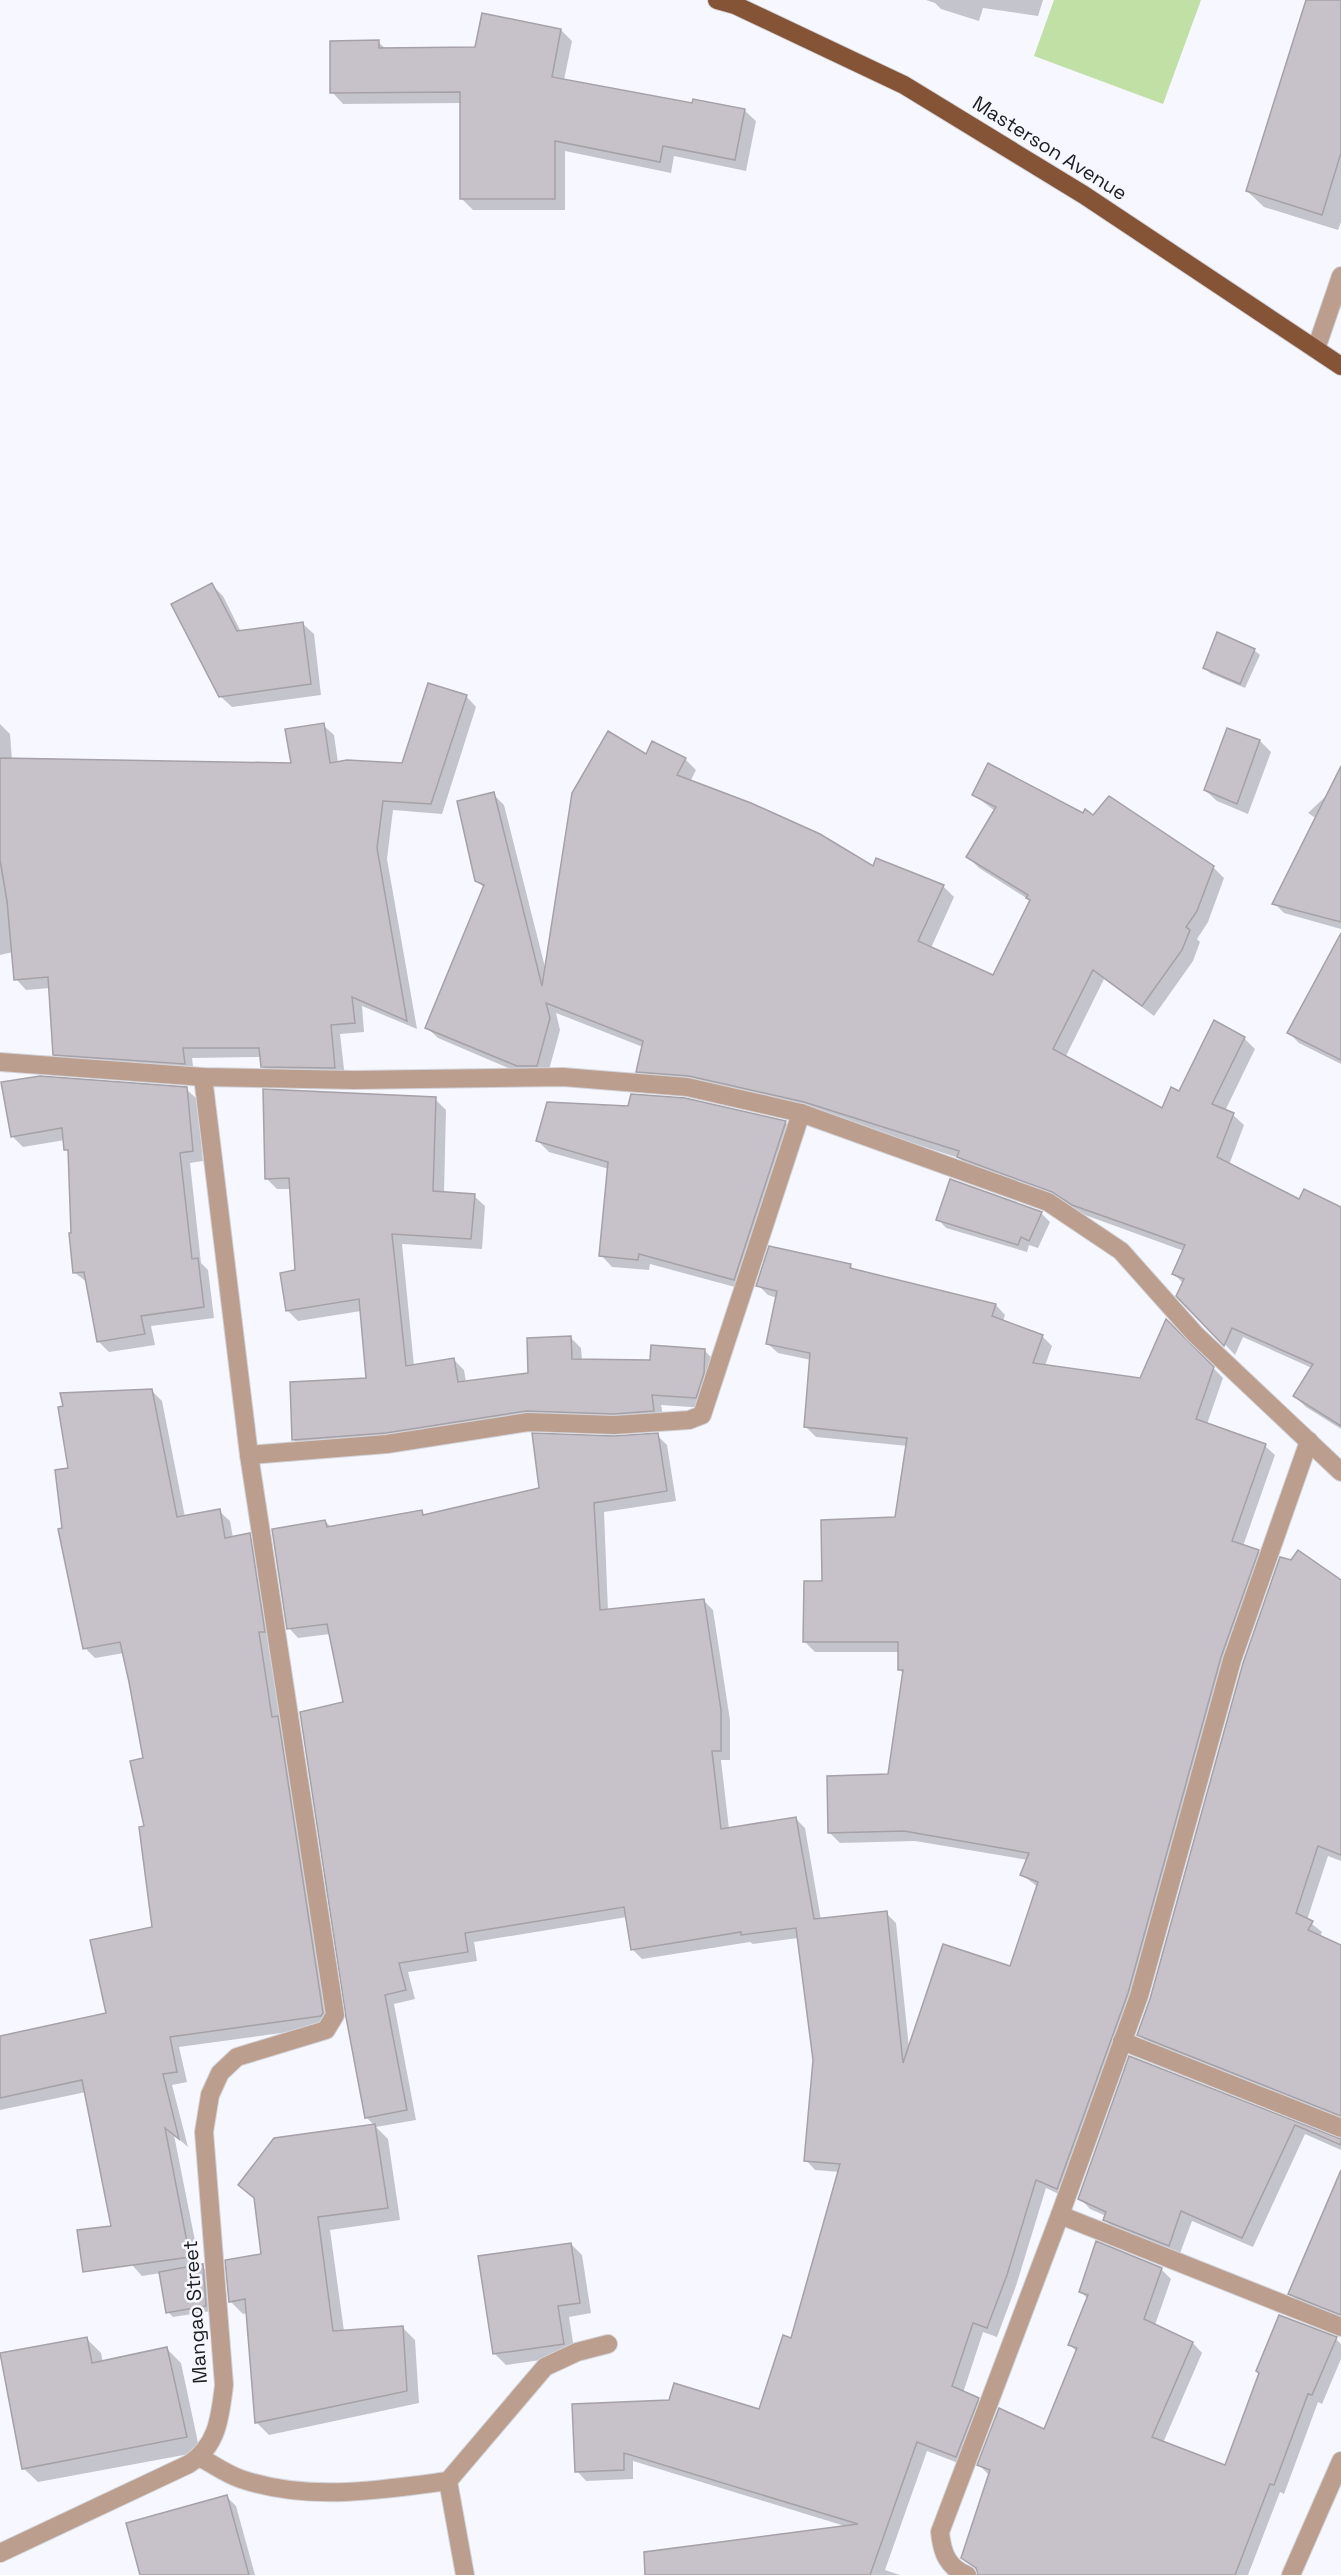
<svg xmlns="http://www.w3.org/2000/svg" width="1341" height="2575" viewBox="0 0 1341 2575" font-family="'Space Grotesk',sans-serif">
<rect width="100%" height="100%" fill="#f6f7ff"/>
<!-- green -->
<polygon fill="#c1e0a6" points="1054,0 1201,0 1163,104 1034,56"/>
<!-- shadow -->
<g fill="#0003">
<polygon points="926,0 1043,0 1038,16 983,8 979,21 941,9 935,3"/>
<polygon points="1308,0 1341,0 1341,222 1338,230 1264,207 1247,191"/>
<polygon points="561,30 572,41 564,80 693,105 744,110 756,121 746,171 674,156 671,173 565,151 565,210 473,210 462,199 461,103 343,104 332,92 378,42 386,49 476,49"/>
<polygon points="212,585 223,596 241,632 302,623 314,634 321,695 232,707 220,696"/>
<polygon points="1254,650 1260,655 1245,688 1210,673 1204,667"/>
<polygon points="466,696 476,707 442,814 393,810 387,859 417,1029 362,1006 364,1032 340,1034 345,1078 273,1077 262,1066 262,1057 192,1058 194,1074 65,1064 54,1054 50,988 26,990 16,979 13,952 0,955 0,724 10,734 12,760 293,765 323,725 334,735 338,763 403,765"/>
<polygon points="1228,729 1260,741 1271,752 1248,814 1217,801 1205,790"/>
<polygon points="646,756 685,759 696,770 690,782 874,868 943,886 954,897 931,948 993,977 1031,901 979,868 968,857 995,811 974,795 1093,817 1213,867 1224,878 1208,922 1197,939 1200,942 1193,961 1154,1016 1104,979 1065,1058 1163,1110 1179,1093 1244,1038 1255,1049 1225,1111 1233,1115 1244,1125 1229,1165 1300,1201 1341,1209 1341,1429 1306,1407 1295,1396 1312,1368 1243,1337 1235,1355 1178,1296 1184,1284 1174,1274 1184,1251 1085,1215 1065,1202 969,1168 959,1158 816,1112 649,1082 638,1071 643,1047 556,1013 560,1030 547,1077 529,1077 438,1038 427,1028 484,888 477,880 493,794 504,805 546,971"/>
<polygon points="1341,782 1341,835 1308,813"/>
<polygon points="1341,866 1341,929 1284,913 1274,903"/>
<polygon points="1341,937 1341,1064 1299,1043 1289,1033"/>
<polygon points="3,1084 186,1089 197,1099 203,1161 190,1163 201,1263 208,1270 214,1318 151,1326 155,1345 109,1352 98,1341 88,1283 75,1273 69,1153 66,1149 65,1140 23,1147 13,1137"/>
<polygon points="435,1099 446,1110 444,1193 474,1196 485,1206 482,1249 402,1244 414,1366 454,1360 464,1370 466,1382 529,1374 571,1338 581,1348 582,1360 652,1362 704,1350 715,1361 706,1408 661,1405 664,1421 538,1421 304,1450 294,1440 367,1380 361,1311 298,1321 287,1310 297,1272 292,1189 277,1189 266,1178"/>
<polygon points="685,1100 786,1123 797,1134 746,1290 650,1264 649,1270 612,1267 601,1255 609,1169 549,1152 538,1141 629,1107"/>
<polygon points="1041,1213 1050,1222 1038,1248 1029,1245 1027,1252 946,1228 938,1219"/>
<polygon points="850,1266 855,1270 996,1305 1005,1315 1003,1321 1042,1336 1052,1346 1045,1366 1140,1380 1167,1321 1223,1378 1207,1424 1265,1446 1275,1455 1243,1546 1258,1551 1268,1561 1137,2003 1067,2198 1046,2188 1016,2286 997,2337 983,2332 963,2393 978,2400 987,2409 966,2466 927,2451 885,2570 900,2575 654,2575 848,2527 633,2461 633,2479 586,2481 577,2471 573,2406 760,2411 792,2340 840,2172 815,2170 806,2160 814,2060 798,1938 753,1944 750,1942 642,1959 632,1949 627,1917 474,1942 477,1961 408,1972 415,1999 394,2004 416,2120 376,2127 388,2139 400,2220 330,2230 344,2331 402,2327 415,2340 419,2403 269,2435 256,2422 247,2313 243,2314 230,2301 263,2255 256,2200 240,2185 375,2126 366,2117 345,1703 330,1634 298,1638 289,1628 325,1521 332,1528 421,1512 425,1516 540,1489 614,1438 657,1435 667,1445 676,1501 604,1512 608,1611 703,1600 713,1610 730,1720 730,1760 721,1760 729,1829 796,1819 805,1828 821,1920 886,1913 896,1923 909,2048 1011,1968 1038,1887 1022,1875 1028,1860 915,1841 840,1843 830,1833 889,1776 904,1674 899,1669 899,1652 815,1652 805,1642 824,1583 896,1519 908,1446 816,1437 806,1427 811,1360 778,1353 768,1344 777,1298 768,1295 758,1285"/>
<polygon points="151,1390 162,1401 185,1517 219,1511 230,1521 233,1538 249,1535 260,1546 274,1642 268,1643 281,1721 288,1728 332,2026 179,2047 187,2082 172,2085 188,2147 174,2135 200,2266 208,2271 211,2311 173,2317 168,2312 161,2273 142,2276 132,2265 86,2092 0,2110 0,2037 108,2014 154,1928 146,1827 144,1759 124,1653 95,1658 85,1648 64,1529 70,1469"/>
<polygon points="1341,1582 1341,1861 1328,1856 1307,1920 1322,1932 1320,1937 1341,1947 1341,2121 1149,2045 1139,2034"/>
<polygon points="1130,2058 1341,2139 1341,2150 1305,2134 1253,2247 1192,2221 1179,2256 1116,2230 1105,2220 1106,2216 1090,2209 1080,2198"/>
<polygon points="1341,2173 1341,2320 1301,2304 1290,2294"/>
<polygon points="571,2244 582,2255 591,2313 569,2317 575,2355 506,2365 495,2354 480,2258"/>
<polygon points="1161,2269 1171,2279 1155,2325 1193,2343 1202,2353 1163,2443 1226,2467 1336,2339 1341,2344 1341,2359 1322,2404 1318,2402 1284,2494 1280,2492 1248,2575 978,2575 978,2571 962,2557 989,2475 979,2465 1045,2431 1077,2352 1070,2345 1088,2299 1080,2291"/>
<polygon points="86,2338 101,2353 103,2363 167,2349 181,2363 200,2452 38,2482 23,2468"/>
<polygon points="226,2496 236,2506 255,2575 142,2575"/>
</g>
<!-- building -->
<g fill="#c7c2c9" stroke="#a5a1a6" stroke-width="1.5">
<polygon points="1306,0 1341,0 1341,153 1322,215 1246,191"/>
<polygon points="482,13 561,29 552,77 692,103 693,99 745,109 735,160 663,146 660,162 555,141 555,199 460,199 460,92 330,93 330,41 379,40 379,48 475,47"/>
<polygon points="212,583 237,631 303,622 311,684 219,697 171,604"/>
<polygon points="1217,632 1255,649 1240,684 1203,668"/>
<polygon points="428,683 467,695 431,804 383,801 377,848 407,1021 352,997 355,1023 331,1025 335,1068 261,1067 259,1048 183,1048 185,1064 53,1055 48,977 14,980 7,901 0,860 0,758 291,763 285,729 324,723 330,763 347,760 402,763"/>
<polygon points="1227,728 1260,740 1237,804 1204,790"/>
<polygon points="608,731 646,754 652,741 686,758 677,775 751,803 820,834 873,866 876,858 944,885 918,941 993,975 1030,900 1026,898 1028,895 966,857 996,807 972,795 988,763 1083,813 1085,809 1093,815 1109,796 1214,866 1197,911 1186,927 1190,930 1182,950 1142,1006 1093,970 1053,1049 1162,1108 1171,1087 1179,1091 1214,1020 1245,1037 1212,1104 1234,1113 1217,1157 1299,1199 1304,1189 1341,1207 1341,1426 1293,1396 1313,1364 1232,1328 1224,1346 1176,1296 1184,1279 1172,1274 1185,1245 1072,1205 1052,1192 957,1157 959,1151 804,1102 689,1076 636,1072 643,1041 546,1003 550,1018 537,1066 517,1066 425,1028 484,885 475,881 457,801 494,792 542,986 572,793"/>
<polygon points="1341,766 1341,922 1272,904"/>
<polygon points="1341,933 1341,1060 1287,1033"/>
<polygon points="40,1076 187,1087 193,1151 180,1153 192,1259 198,1258 204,1307 141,1316 145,1334 97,1342 84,1272 73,1273 69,1233 71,1233 68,1150 64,1150 62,1128 11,1137 1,1082"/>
<polygon points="263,1089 436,1097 433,1191 475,1194 471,1239 392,1234 406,1366 454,1358 458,1382 528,1373 527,1338 571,1336 572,1359 650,1360 651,1345 705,1349 704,1373 696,1398 652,1395 654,1411 614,1414 526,1411 386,1433 292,1440 290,1382 366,1378 359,1299 286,1311 280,1273 295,1270 289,1178 265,1179"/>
<polygon points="631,1094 685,1098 786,1121 734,1280 639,1254 638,1260 599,1256 608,1162 536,1141 547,1102 628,1106"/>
<polygon points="950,1179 1042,1212 1029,1241 1021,1237 1018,1245 936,1220"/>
<polygon points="769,1246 851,1264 850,1268 996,1304 992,1316 1043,1335 1033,1363 1140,1378 1166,1319 1214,1367 1196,1419 1266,1444 1232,1541 1259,1550 1221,1657 1128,1993 1057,2189 1036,2180 1007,2275 987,2328 973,2323 952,2386 979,2398 956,2457 917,2442 870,2575 645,2575 644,2552 858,2524 624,2453 624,2470 575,2472 572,2404 669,2400 674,2383 759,2409 783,2335 791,2338 840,2164 804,2161 813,2060 796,1928 741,1935 741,1932 631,1950 624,1907 465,1933 468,1952 399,1963 406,1990 385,1995 407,2110 365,2118 346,2017 300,1712 343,1702 327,1624 287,1629 272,1529 325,1520 327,1527 422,1510 423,1515 539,1488 532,1433 614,1436 658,1433 667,1491 594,1503 600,1610 704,1599 721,1710 721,1751 712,1751 721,1829 796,1817 814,1919 887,1911 903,2063 943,1944 1010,1966 1038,1882 1020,1875 1029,1853 904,1831 828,1833 827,1776 888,1774 903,1670 898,1670 898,1642 803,1642 804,1581 822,1581 821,1520 895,1517 907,1438 804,1427 810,1353 766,1344 777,1291 756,1286"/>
<polygon points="152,1389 177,1517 220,1509 225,1538 250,1533 265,1632 259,1632 272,1717 278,1716 323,2013 321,2016 170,2037 177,2072 163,2074 179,2139 165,2128 190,2257 83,2272 77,2230 111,2226 82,2080 0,2098 0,2036 106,2013 90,1940 152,1927 139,1827 144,1826 130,1761 143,1758 129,1682 120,1642 83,1649 58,1529 62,1528 55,1470 68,1468 58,1407 63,1406 60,1393"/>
<polygon points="1298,1550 1341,1580 1341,1855 1318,1846 1296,1913 1313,1921 1308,1930 1341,1945 1341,2116 1137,2035 1150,1999 1243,1663 1280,1557 1291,1560"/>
<polygon points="1129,2056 1341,2139 1341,2145 1295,2125 1242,2238 1181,2211 1169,2246 1103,2220 1106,2212 1078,2199"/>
<polygon points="375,2124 388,2208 318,2217 333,2331 403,2326 407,2391 255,2423 245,2299 229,2302 225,2260 261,2254 254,2198 238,2185 274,2138"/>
<polygon points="1341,2170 1341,2315 1288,2294"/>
<polygon points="1096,2241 1162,2268 1144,2319 1193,2342 1152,2437 1225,2465 1259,2373 1256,2371 1279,2315 1337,2337 1312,2395 1308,2394 1274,2485 1270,2484 1235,2575 978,2575 976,2568 961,2558 990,2470 977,2465 999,2408 1044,2429 1077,2348 1068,2345 1088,2295 1079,2292"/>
<polygon points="571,2243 580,2303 558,2306 564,2344 493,2354 478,2256"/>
<polygon points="203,2264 206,2306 166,2313 159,2272"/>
<polygon points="87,2337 92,2363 167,2347 187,2437 22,2469 0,2353"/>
<polygon points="227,2495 249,2575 140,2575 126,2523"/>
</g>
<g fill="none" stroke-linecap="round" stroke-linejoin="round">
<defs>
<polyline id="lane" points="1316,349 1341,276"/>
<g id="street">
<polyline points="0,1062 203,1077 354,1080 563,1077 687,1087 801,1113 1048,1202 1121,1251 1195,1334 1341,1472"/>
<polyline points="249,1455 387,1444 528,1422 614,1425 689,1420 702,1415 801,1113"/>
<polyline points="1122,2041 1341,2128"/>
<polyline points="1060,2215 1341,2327"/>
<path d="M199 2457C213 2464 226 2474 241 2479 308 2502 380 2490 448 2481L545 2367 577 2352 608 2344"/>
<polyline points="448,2481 465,2575"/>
<path d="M0 2553 189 2464C218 2445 220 2417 224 2385L204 2132 210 2095 220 2073 237 2057 326 2030 335 2015 249 1455 203 1077"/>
<path d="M967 2575C947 2567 942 2552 940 2532L1060 2215 1139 1996 1232 1660 1309 1441"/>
<polyline points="1291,2575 1341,2461"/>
</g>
<polyline id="primary" points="717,0 735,5 904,85 1084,195 1341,366"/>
</defs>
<!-- lane casing -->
<use href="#lane" stroke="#d3d4db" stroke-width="20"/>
<!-- street casing -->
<use href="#street" stroke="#d3d4db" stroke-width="20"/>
<!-- primary casing -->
<use href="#primary" stroke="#d3d4db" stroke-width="20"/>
<!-- lane -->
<use href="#lane" stroke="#bb9e8e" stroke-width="18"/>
<!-- street -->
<use href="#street" stroke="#bb9e8e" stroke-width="18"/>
<!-- primary -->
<use href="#primary" stroke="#855436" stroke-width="18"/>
</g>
<g text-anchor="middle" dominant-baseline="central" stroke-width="5" stroke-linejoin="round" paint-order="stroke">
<!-- street labels -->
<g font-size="20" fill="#1d1d20" stroke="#f6f7ff">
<text transform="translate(1050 148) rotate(32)">Masterson Avenue</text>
<text transform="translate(195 2312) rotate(-94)">Mangao Street</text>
</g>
</g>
</svg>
